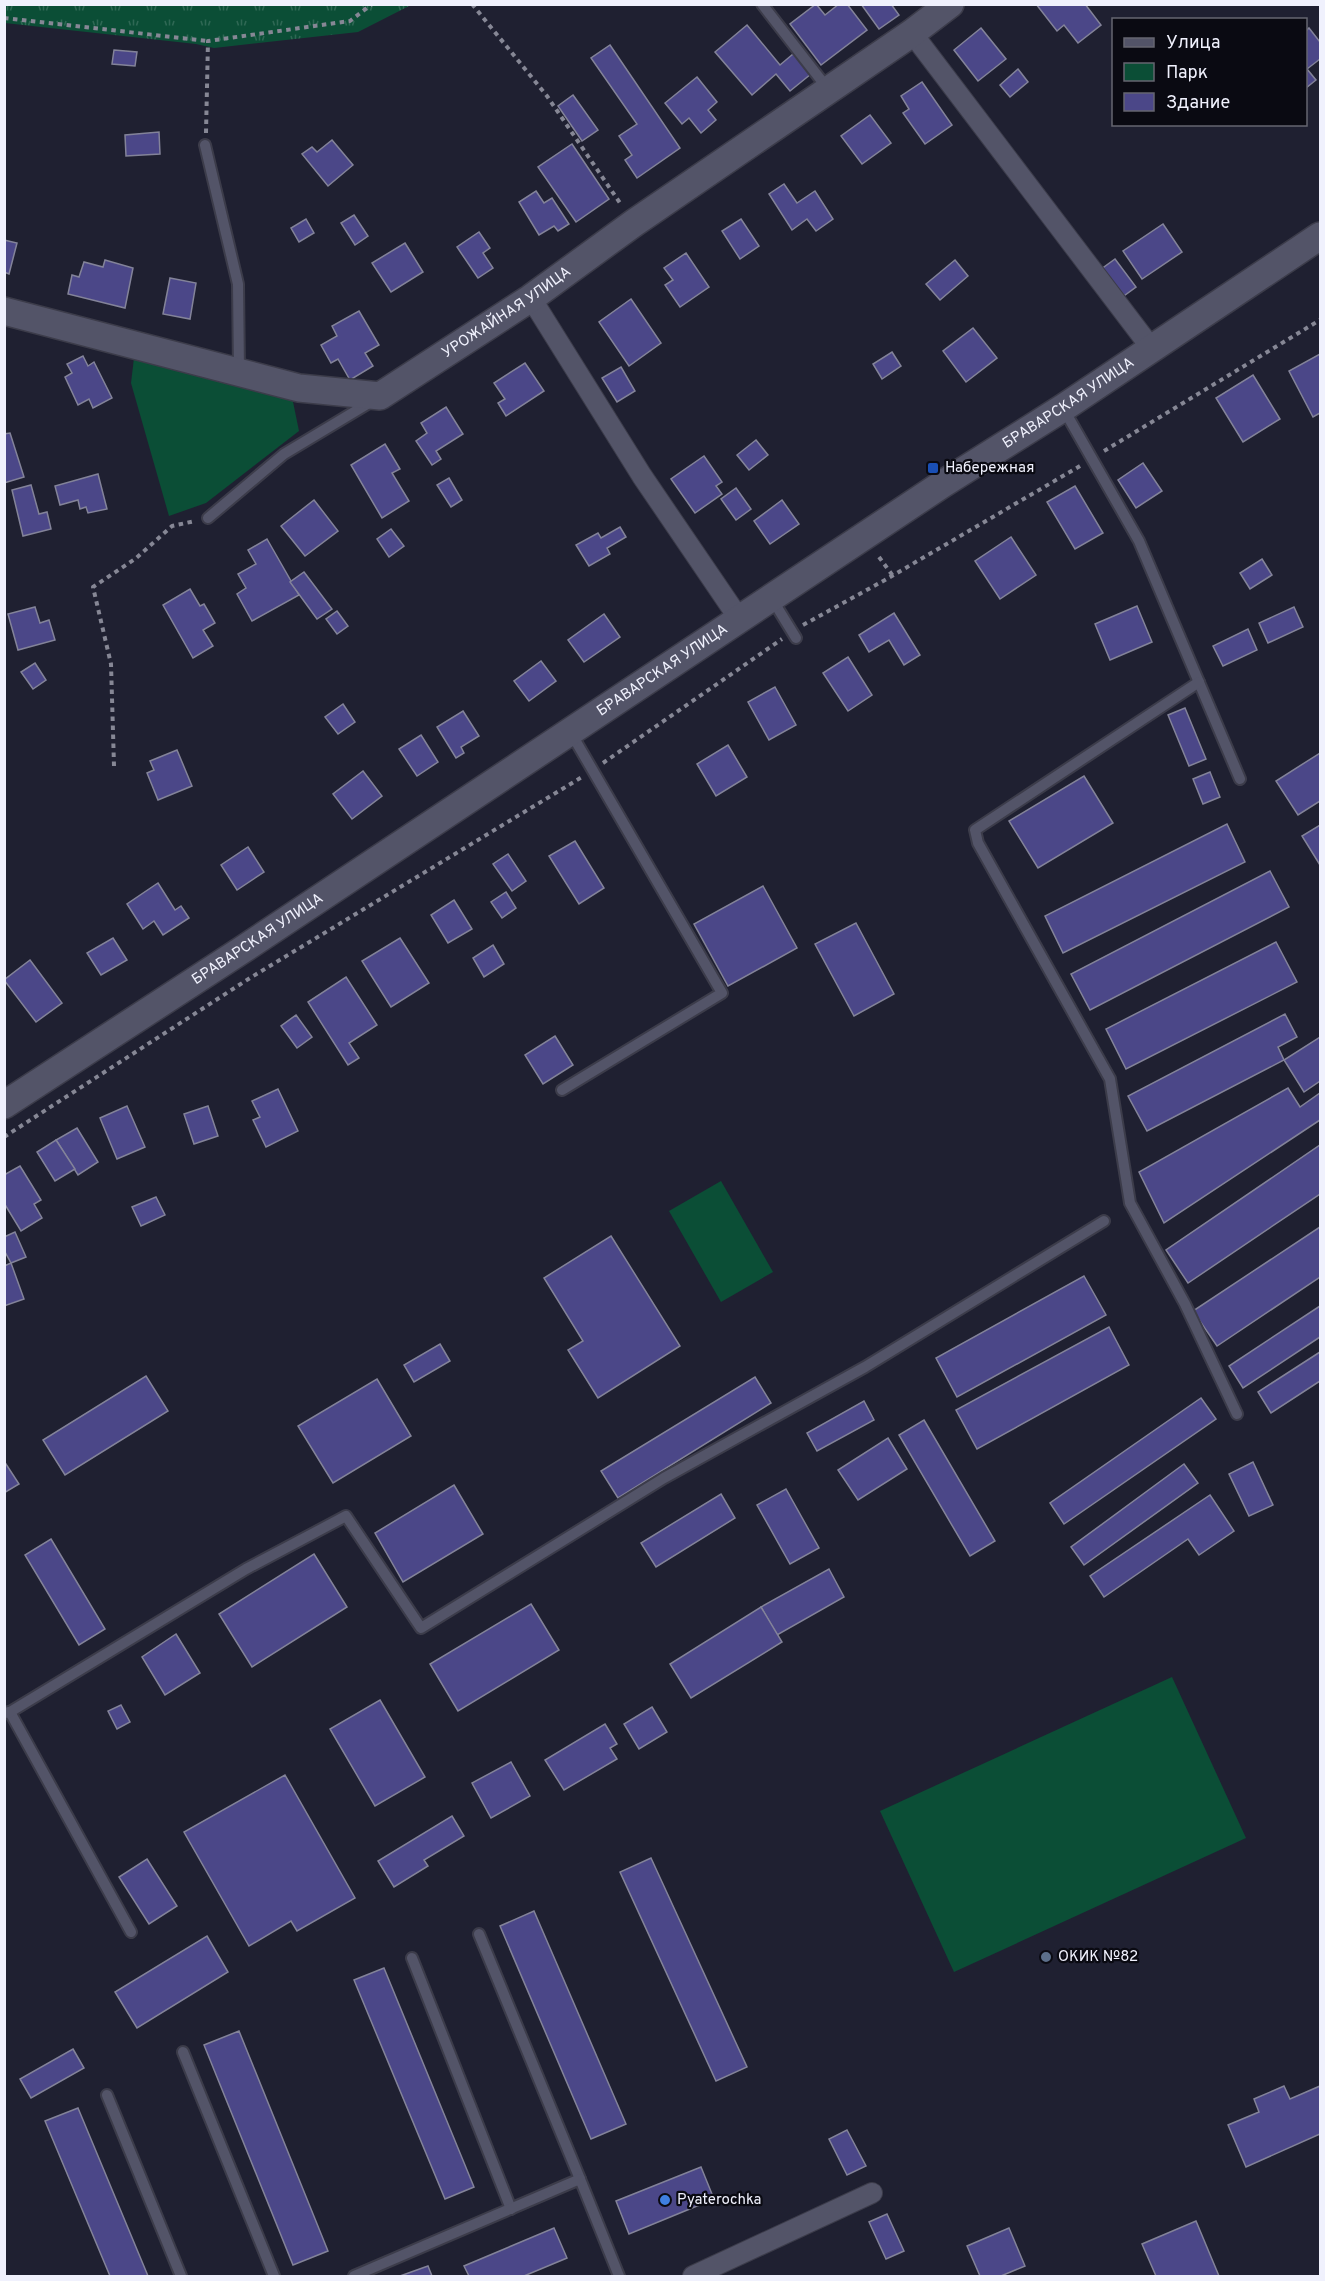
<svg xmlns="http://www.w3.org/2000/svg" width="1325" height="2281" viewBox="0 0 1325 2281" font-family="Overpass,sans-serif">
<defs>
<pattern id="grass-tufts" width="24" height="20" patternUnits="userSpaceOnUse" patternTransform="scale(1.5)"><rect width="24" height="20" fill="#0b4e36"/><path d="M3 7l-1-3M5 7V3M7 7l1-3M15 17l-1-3M17 17v-4M19 17l1-3" fill="none" stroke="#2f6854"/></pattern>
</defs>
<rect width="100%" height="100%" fill="#1f2031"/>
<!-- grass -->
<polygon fill="url(#grass-tufts)" points="5,4 411,4 411,5 358,32 214,48 196,44 5,23"/>
<!-- park -->
<g fill="#0b4e36">
<polygon points="134,358 291,392 299,431 206,503 169,516 131,383"/>
<polygon points="721,1181 773,1272 721,1302 669,1211"/>
<polygon points="1172,1677 1246,1838 954,1972 880,1811"/>
</g>
<!-- building -->
<g fill="#4b4788" stroke="#838399" stroke-width="1.5">
<polygon points="816,4 825,15 839,4 847,4 867,30 821,65 790,24"/>
<polygon points="861,4 891,4 899,15 879,29"/>
<polygon points="1036,4 1085,4 1101,25 1078,43 1064,25 1057,31"/>
<polygon points="747,25 780,65 793,54 811,74 790,91 776,74 752,95 715,52"/>
<polygon points="981,28 1006,59 978,81 954,50"/>
<polygon points="1309,28 1320,42 1320,59 1307,69 1316,80 1306,88 1306,31"/>
<polygon points="610,45 680,148 637,178 625,160 632,155 619,136 637,124 591,58"/>
<polygon points="114,50 137,52 135,66 112,64"/>
<polygon points="1018,69 1028,82 1010,97 1000,85"/>
<polygon points="697,77 717,102 708,110 716,120 701,133 689,118 682,124 665,103"/>
<polygon points="922,82 952,125 925,144 903,113 909,109 901,96"/>
<polygon points="573,95 598,130 582,141 558,106"/>
<polygon points="870,115 891,143 862,164 841,136"/>
<polygon points="159,132 160,154 126,156 125,135"/>
<polygon points="332,140 353,165 328,186 302,154 312,147 317,152"/>
<polygon points="572,144 609,199 576,222 538,167"/>
<polygon points="784,184 797,203 815,191 833,219 816,231 807,219 792,230 769,194"/>
<polygon points="536,191 544,203 552,198 569,224 558,231 554,226 539,235 519,202"/>
<polygon points="354,215 368,236 355,245 341,223"/>
<polygon points="306,219 314,233 299,242 291,228"/>
<polygon points="741,219 759,246 740,259 722,231"/>
<polygon points="1163,224 1182,252 1142,279 1123,251"/>
<polygon points="479,232 490,248 483,253 493,268 478,278 457,247"/>
<polygon points="4,240 17,243 9,274 4,272"/>
<polygon points="405,243 423,272 391,292 372,263"/>
<polygon points="686,253 709,287 680,307 665,285 673,280 664,268"/>
<polygon points="1115,259 1136,287 1121,298 1100,270"/>
<polygon points="105,260 133,268 125,308 68,294 72,275 79,277 84,262 103,267"/>
<polygon points="955,260 968,276 940,300 926,284"/>
<polygon points="170,278 196,283 190,319 163,314"/>
<polygon points="631,299 661,343 629,366 599,322"/>
<polygon points="359,311 379,345 365,353 373,366 350,380 338,359 331,363 321,345 337,336 332,326"/>
<polygon points="973,328 997,358 966,382 943,351"/>
<polygon points="892,352 901,366 882,379 873,364"/>
<polygon points="1320,354 1320,413 1313,417 1289,371"/>
<polygon points="83,356 88,366 94,362 112,398 93,408 89,399 78,405 65,377 72,373 67,364"/>
<polygon points="525,363 544,391 506,416 498,403 505,399 494,383"/>
<polygon points="621,367 635,391 617,402 602,378"/>
<polygon points="1253,375 1280,419 1243,442 1216,398"/>
<polygon points="446,407 463,434 436,451 441,459 432,465 416,441 427,433 421,423"/>
<polygon points="10,433 24,477 4,483 4,434"/>
<polygon points="756,440 768,455 749,470 737,455"/>
<polygon points="385,444 400,469 392,473 409,501 382,518 351,465"/>
<polygon points="704,456 722,482 716,486 722,494 695,513 671,479"/>
<polygon points="1143,463 1162,491 1136,508 1118,480"/>
<polygon points="98,474 107,509 88,513 86,507 80,509 78,500 60,505 55,486"/>
<polygon points="449,478 462,500 451,507 437,485"/>
<polygon points="31,485 39,514 47,512 51,529 23,536 12,490"/>
<polygon points="1075,486 1103,533 1075,549 1047,502"/>
<polygon points="736,488 751,509 736,520 721,499"/>
<polygon points="314,500 338,531 305,556 281,526"/>
<polygon points="782,500 799,524 770,544 754,521"/>
<polygon points="620,527 626,537 607,548 610,554 589,566 576,545 598,533 601,538"/>
<polygon points="391,529 404,546 389,557 377,539"/>
<polygon points="1011,537 1036,575 1000,599 975,561"/>
<polygon points="267,539 299,595 252,621 237,594 246,588 238,574 256,564 248,550"/>
<polygon points="1262,559 1272,575 1250,589 1240,573"/>
<polygon points="304,572 332,609 317,619 290,582"/>
<polygon points="190,589 200,606 204,604 215,623 203,630 213,646 193,658 163,605"/>
<polygon points="1137,606 1152,642 1110,660 1095,624"/>
<polygon points="35,607 40,623 49,620 55,640 18,650 8,614"/>
<polygon points="1294,607 1303,627 1268,643 1259,623"/>
<polygon points="337,611 348,626 337,634 326,619"/>
<polygon points="894,613 920,655 904,665 889,640 869,652 859,635"/>
<polygon points="604,614 620,637 584,662 568,640"/>
<polygon points="1248,629 1257,650 1223,666 1213,646"/>
<polygon points="848,657 872,695 848,711 823,673"/>
<polygon points="541,661 556,681 529,701 514,681"/>
<polygon points="35,663 46,680 33,689 21,672"/>
<polygon points="775,687 796,725 769,740 748,702"/>
<polygon points="343,704 355,722 338,734 325,717"/>
<polygon points="1185,708 1206,759 1189,766 1168,715"/>
<polygon points="463,711 479,736 461,747 464,753 456,758 437,727"/>
<polygon points="421,735 438,762 417,776 399,749"/>
<polygon points="728,745 747,777 716,796 697,764"/>
<polygon points="177,750 192,786 158,800 147,773 154,770 150,761"/>
<polygon points="1320,753 1320,801 1298,815 1276,781"/>
<polygon points="363,771 382,796 352,819 333,794"/>
<polygon points="1210,772 1220,797 1203,804 1193,779"/>
<polygon points="1084,776 1113,823 1038,868 1009,821"/>
<polygon points="1227,824 1245,862 1063,953 1045,916"/>
<polygon points="1320,825 1320,865 1302,836"/>
<polygon points="575,841 604,888 579,904 549,856"/>
<polygon points="248,847 264,872 237,890 221,865"/>
<polygon points="508,854 526,881 512,891 493,864"/>
<polygon points="1270,871 1289,907 1090,1010 1071,974"/>
<polygon points="158,883 175,910 181,906 189,918 163,935 154,921 143,929 127,904"/>
<polygon points="763,886 797,948 728,986 694,924"/>
<polygon points="506,892 516,908 502,918 491,902"/>
<polygon points="454,900 472,929 448,943 431,915"/>
<polygon points="856,923 894,994 854,1016 815,944"/>
<polygon points="113,938 127,960 101,975 87,953"/>
<polygon points="400,938 429,983 391,1007 362,961"/>
<polygon points="1276,942 1297,982 1126,1069 1106,1029"/>
<polygon points="493,945 504,964 484,977 473,958"/>
<polygon points="30,960 62,1003 36,1022 4,980"/>
<polygon points="346,977 377,1025 349,1043 359,1058 348,1065 308,1002"/>
<polygon points="1285,1014 1297,1037 1278,1047 1284,1060 1147,1131 1128,1096"/>
<polygon points="296,1015 312,1037 297,1048 281,1026"/>
<polygon points="555,1036 573,1065 543,1084 525,1055"/>
<polygon points="1320,1037 1320,1081 1304,1092 1284,1060"/>
<polygon points="1288,1088 1300,1107 1320,1093 1320,1120 1164,1223 1139,1172"/>
<polygon points="278,1089 298,1131 266,1147 253,1120 260,1117 252,1101"/>
<polygon points="127,1106 145,1147 117,1159 100,1118"/>
<polygon points="208,1106 218,1136 194,1144 184,1114"/>
<polygon points="77,1128 98,1162 78,1175 56,1140"/>
<polygon points="56,1140 75,1169 55,1181 37,1152"/>
<polygon points="1320,1145 1320,1194 1188,1283 1166,1250"/>
<polygon points="20,1166 41,1200 34,1204 42,1218 21,1231 4,1203 4,1175"/>
<polygon points="156,1197 165,1215 141,1226 132,1207"/>
<polygon points="1320,1227 1320,1277 1217,1346 1193,1311"/>
<polygon points="15,1232 26,1257 11,1263 4,1250 4,1237"/>
<polygon points="611,1236 680,1346 598,1398 568,1350 583,1341 544,1278"/>
<polygon points="11,1263 24,1299 4,1306 4,1266"/>
<polygon points="1084,1276 1106,1315 957,1397 936,1358"/>
<polygon points="1320,1306 1320,1337 1243,1388 1229,1366"/>
<polygon points="1109,1327 1129,1365 977,1449 956,1410"/>
<polygon points="440,1344 450,1361 414,1382 404,1365"/>
<polygon points="1320,1352 1320,1381 1271,1413 1258,1392"/>
<polygon points="146,1376 168,1411 65,1475 43,1440"/>
<polygon points="755,1377 771,1403 618,1498 601,1471"/>
<polygon points="377,1379 411,1436 333,1483 298,1426"/>
<polygon points="1201,1398 1216,1419 1064,1524 1050,1503"/>
<polygon points="864,1401 874,1420 817,1451 807,1433"/>
<polygon points="924,1420 995,1541 970,1556 899,1435"/>
<polygon points="888,1438 907,1469 858,1500 838,1470"/>
<polygon points="4,1461 19,1484 4,1493"/>
<polygon points="1253,1462 1273,1505 1249,1516 1229,1474"/>
<polygon points="1184,1464 1198,1483 1084,1565 1071,1547"/>
<polygon points="454,1485 483,1534 403,1582 375,1533"/>
<polygon points="786,1489 819,1548 790,1564 757,1505"/>
<polygon points="721,1494 735,1518 656,1567 641,1543"/>
<polygon points="1210,1495 1234,1531 1199,1555 1188,1539 1104,1597 1090,1576"/>
<polygon points="51,1539 105,1629 79,1645 25,1555"/>
<polygon points="314,1554 347,1607 252,1667 219,1614"/>
<polygon points="829,1569 844,1597 777,1635 761,1607"/>
<polygon points="531,1604 559,1650 458,1711 430,1664"/>
<polygon points="761,1607 782,1642 691,1698 670,1664"/>
<polygon points="176,1634 200,1673 165,1695 142,1657"/>
<polygon points="380,1700 425,1777 375,1806 330,1729"/>
<polygon points="121,1705 130,1722 117,1729 108,1711"/>
<polygon points="652,1707 667,1732 639,1749 624,1724"/>
<polygon points="605,1724 617,1744 610,1748 617,1759 564,1790 545,1760"/>
<polygon points="511,1762 530,1796 491,1818 472,1783"/>
<polygon points="285,1775 355,1898 297,1931 291,1921 249,1946 184,1832"/>
<polygon points="452,1816 464,1836 424,1860 428,1866 394,1887 378,1861"/>
<polygon points="651,1858 747,2067 716,2081 620,1872"/>
<polygon points="147,1859 177,1906 149,1924 119,1877"/>
<polygon points="534,1911 626,2124 591,2139 500,1926"/>
<polygon points="207,1936 228,1972 137,2028 115,1992"/>
<polygon points="384,1968 474,2187 445,2199 354,1980"/>
<polygon points="239,2031 328,2251 293,2265 204,2045"/>
<polygon points="73,2049 84,2068 31,2098 20,2079"/>
<polygon points="1284,2086 1290,2099 1320,2086 1320,2134 1246,2167 1228,2125 1259,2112 1254,2099"/>
<polygon points="78,2108 148,2276 110,2276 45,2121"/>
<polygon points="847,2130 866,2166 847,2175 829,2139"/>
<polygon points="701,2167 714,2199 629,2234 616,2201"/>
<polygon points="887,2214 904,2251 886,2259 869,2222"/>
<polygon points="1196,2221 1219,2276 1156,2276 1142,2244"/>
<polygon points="554,2228 567,2258 524,2276 469,2276 464,2266"/>
<polygon points="1009,2228 1025,2266 1001,2276 980,2276 967,2246"/>
<polygon points="428,2266 432,2276 400,2276"/>
</g>
<g fill="none" stroke-linecap="round" stroke-linejoin="round">
<defs>
<g id="lane">
<polyline points="762,4 828,89"/>
<polyline points="205,145 238,284 239,372"/>
<polyline points="1063,408 1139,541 1240,779"/>
<polyline points="208,518 284,454 374,400"/>
<polyline points="772,599 796,638"/>
<polyline points="1199,682 975,830 978,843 1110,1079 1130,1203 1185,1304 1237,1414"/>
<polyline points="562,1090 722,993 571,733"/>
<polyline points="10,1712 131,1932"/>
<polyline points="4,1713 10,1712 246,1569 346,1516 421,1628 664,1478 865,1367 1104,1221"/>
<polyline points="479,1934 580,2179"/>
<polyline points="412,1958 511,2209"/>
<polyline points="183,2052 274,2276"/>
<polyline points="107,2095 181,2276"/>
<polyline points="354,2276 580,2179 619,2276"/>
</g>
<g id="street">
<polyline points="912,33 1152,349"/>
<polyline points="531,298 642,476 740,620"/>
<polyline points="693,2276 872,2193"/>
</g>
<g id="secondary">
<path id="s1" d="M4 311 299 388 380 396 531 298 634 223 912 33 950 4"/>
<path id="s2" d="M4 1105 242 950 944 483 1063 408 1320 236"/>
</g>
</defs>
<!-- lane casing -->
<use href="#lane" stroke="#3c3c4a" stroke-width="14"/>
<!-- street casing -->
<use href="#street" stroke="#3c3c4a" stroke-width="22"/>
<!-- secondary casing -->
<use href="#secondary" stroke="#3c3c4a" stroke-width="30"/>
<!-- path -->
<g stroke="#868795" stroke-width="4" stroke-dasharray="4.5 4.5" stroke-linecap="butt">
<polyline points="472,4 547,96 622,206"/>
<polyline points="4,18 208,41"/>
<polyline points="206,133 208,41 350,21 372,4"/>
<polyline points="1104,451 1320,320"/>
<polyline points="879,557 893,576"/>
<polyline points="803,625 885,580 1080,466"/>
<polyline points="603,763 782,639"/>
<polyline points="114,766 111,664 93,587 135,559 172,526 195,521"/>
<polyline points="4,1137 250,978 582,777"/>
</g>
<!-- lane -->
<use href="#lane" stroke="#535468" stroke-width="10"/>
<!-- street -->
<use href="#street" stroke="#535468" stroke-width="20"/>
<!-- secondary -->
<use href="#secondary" stroke="#535468" stroke-width="27"/>
</g>
<!-- markers -->
<rect fill="#1a4fb4" stroke="#0a0a12" stroke-width="2" x="927" y="462" width="12" height="12" rx="3"/>
<circle fill="#5c6f8a" stroke="#0a0a12" stroke-width="2" cx="1046" cy="1957" r="6"/>
<circle fill="#3f7fe0" stroke="#0a0a12" stroke-width="2" cx="665" cy="2200" r="6"/>
<g text-anchor="middle" dominant-baseline="central" stroke-width="4.5" stroke-linejoin="round" paint-order="stroke">
<!-- street labels -->
<g font-size="15" fill="#f0f1fd" stroke="#0a0a12">
<text stroke="none"><textPath href="#s1" startOffset="538">УРОЖАЙНАЯ УЛИЦА</textPath></text>
<text stroke="none"><textPath href="#s2" startOffset="1275">БРАВАРСКАЯ УЛИЦА</textPath></text>
<text stroke="none"><textPath href="#s2" startOffset="789">БРАВАРСКАЯ УЛИЦА</textPath></text>
<text stroke="none"><textPath href="#s2" startOffset="303">БРАВАРСКАЯ УЛИЦА</textPath></text>
</g>
<!-- poi labels -->
<g font-size="15" fill="#f0f1fd" stroke="#0a0a12" text-anchor="start">
<text x="945" y="468">Набережная</text>
<text x="1058" y="1957">ОКИК №82</text>
<text x="677" y="2200">Pyaterochka</text>
</g>
</g>
<!-- border -->
<rect width="1325" height="2281" fill="none" stroke="#f0f1fd" stroke-width="12"/>
<!-- legend -->
<rect x="1112" y="18" width="195" height="108" fill="#0a0a12" stroke="#666670" stroke-width="1.5"/>
<rect x="1124" y="38" width="30" height="9" fill="#535468" stroke="#666670" stroke-width="1.5"/>
<text x="1166" y="48" font-size="18" fill="#f0f1fd">Улица</text>
<rect x="1124" y="63" width="30" height="18" fill="#0b4e36" stroke="#666670" stroke-width="1.5"/>
<text x="1166" y="78" font-size="18" fill="#f0f1fd">Парк</text>
<rect x="1124" y="93" width="30" height="18" fill="#4b4788" stroke="#666670" stroke-width="1.5"/>
<text x="1166" y="108" font-size="18" fill="#f0f1fd">Здание</text>
</svg>
